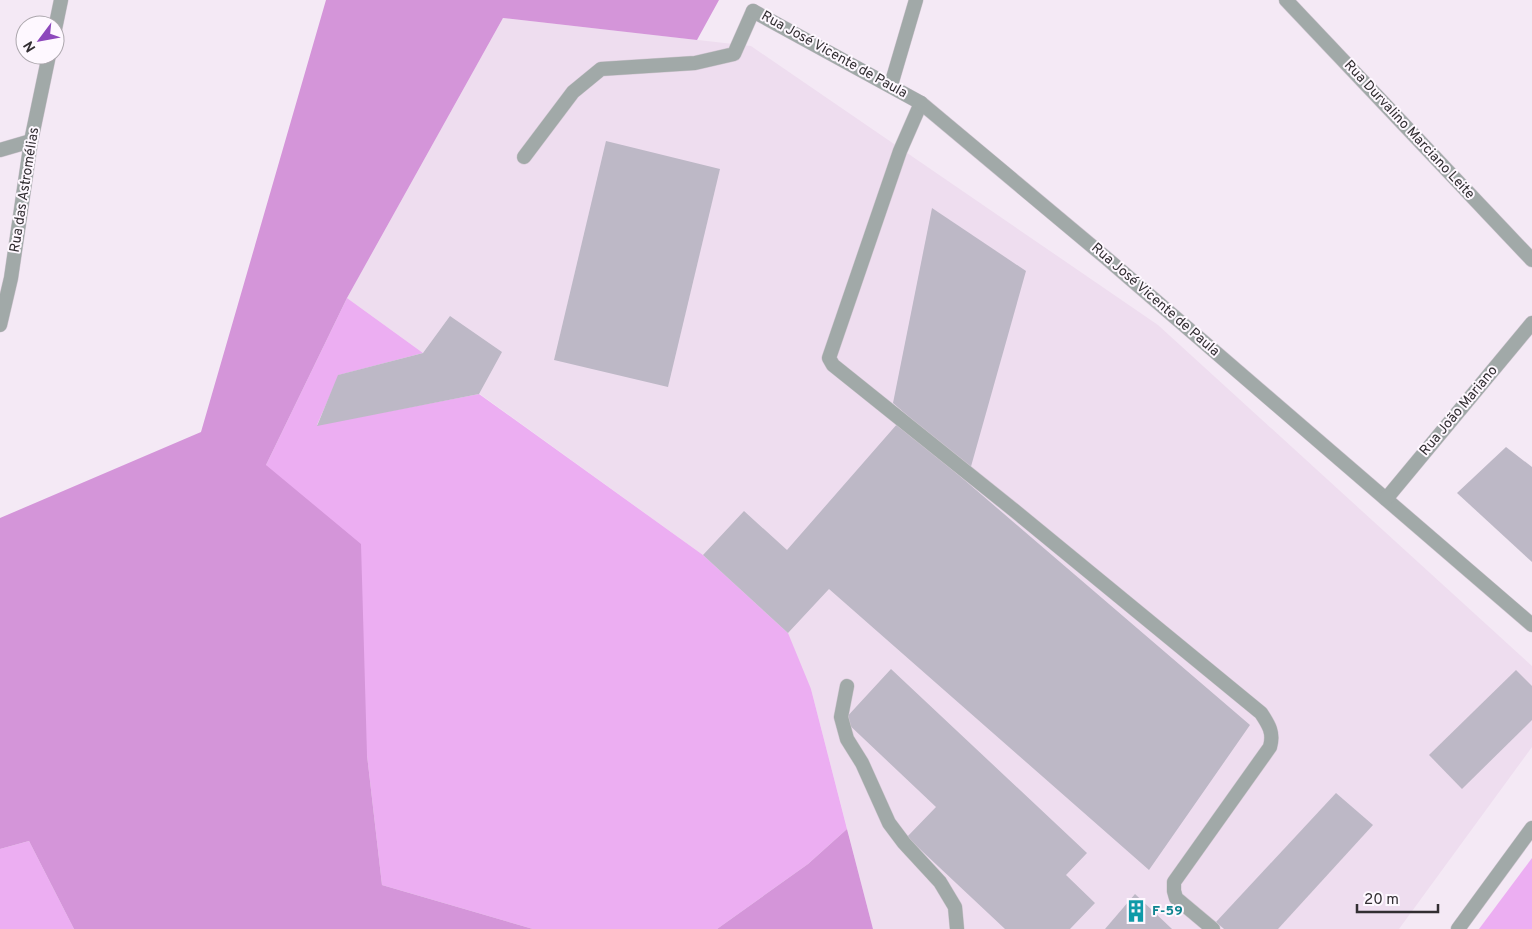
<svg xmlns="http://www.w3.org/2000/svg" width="1532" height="929" viewBox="0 0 1532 929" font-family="Overpass,sans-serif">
<rect width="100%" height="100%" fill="#f4e9f5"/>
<!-- built -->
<polygon fill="#eeddef" points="503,18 751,46 1158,325 1532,666 1532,747 1399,929 873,929 811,689 703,555 347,298"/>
<!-- green -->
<g fill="#ecaef2">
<polygon points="347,298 423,353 339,375 317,425 479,394 703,555 788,633 811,689 847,829 808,864 717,929 533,929 382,885 367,755 266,465"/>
<polygon points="29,841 74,929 0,929 0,849"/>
<polygon points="1532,858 1532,929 1479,929"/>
</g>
<!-- forest -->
<g fill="#d495d9">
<polygon points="326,0 719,0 697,40 503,18 347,298 266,465 361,544 367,755 382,885 533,929 74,929 29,841 0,849 0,518 201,432"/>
<polygon points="847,829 873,929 717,929 808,864"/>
</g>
<!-- building -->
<g fill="#bdb8c6">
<polygon points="606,141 720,169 668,387 554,360"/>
<polygon points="932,208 1026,271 970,470 893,403"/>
<polygon points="450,316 502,352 479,394 317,426 338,375 423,353"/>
<polygon points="898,423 1250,725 1149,870 829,589 788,633 703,555 744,511 787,550"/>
<polygon points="1506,447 1532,467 1532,562 1457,493"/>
<polygon points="891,669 1087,853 1066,875 1095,903 1070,929 1005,929 907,837 936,807 844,720"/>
<polygon points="1516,670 1532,686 1532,720 1462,789 1429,755"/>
<polygon points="1336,793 1373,825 1278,929 1224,929 1216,922"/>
<polygon points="1135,894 1172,929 1105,929"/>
</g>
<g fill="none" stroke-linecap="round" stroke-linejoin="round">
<defs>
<g id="service">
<path d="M921 103 900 151 829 358 833 365 1015 511 1261 713C1269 725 1274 733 1270 747L1174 882V891L1176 898 1213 929"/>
<polyline points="524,157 573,92 601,69 695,63 734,54 753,11"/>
<polyline points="847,686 841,717 847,739 862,763 889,823 904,843 940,882 955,907 957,929"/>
</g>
<g id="minor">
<polyline points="1286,0 1532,260"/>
<polyline points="753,11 921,103 1105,257 1532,625"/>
<polyline points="55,29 61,0"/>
<polyline points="891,85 916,0"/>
<polyline points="0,150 31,141"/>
<polyline points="0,325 11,278 31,141 49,55"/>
<polyline points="1386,499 1532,323"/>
</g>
<polyline id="tertiary" points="1458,929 1532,828"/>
</defs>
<!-- service casing -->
<use href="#service" stroke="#d1c7d2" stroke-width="15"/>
<!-- minor casing -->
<use href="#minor" stroke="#d1c7d2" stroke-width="15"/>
<!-- tertiary casing -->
<use href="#tertiary" stroke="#d1c7d2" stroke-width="15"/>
<!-- service -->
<use href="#service" stroke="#a1a9a8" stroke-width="14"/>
<!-- minor -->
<use href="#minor" stroke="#a1a9a8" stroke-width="14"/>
<!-- tertiary -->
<use href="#tertiary" stroke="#a1a9a8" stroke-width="14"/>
</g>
<!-- icons -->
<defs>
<symbol id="building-bare" viewBox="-9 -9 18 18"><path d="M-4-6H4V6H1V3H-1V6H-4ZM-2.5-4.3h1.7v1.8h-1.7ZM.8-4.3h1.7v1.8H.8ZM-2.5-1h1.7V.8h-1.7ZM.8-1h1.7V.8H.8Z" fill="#0f9aa8" stroke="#fef8ff" stroke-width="2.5" paint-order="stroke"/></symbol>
</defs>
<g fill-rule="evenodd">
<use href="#building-bare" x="1120" y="895" width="32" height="32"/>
</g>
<g text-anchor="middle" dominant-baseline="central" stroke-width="4" stroke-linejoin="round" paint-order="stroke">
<!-- street labels -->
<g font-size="14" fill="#322e32" stroke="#fef8ff">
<text transform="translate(834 55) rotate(29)">Rua José Vicente de Paula</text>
<text transform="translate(1409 130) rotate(47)">Rua Durvalino Marciano Leite</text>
<text transform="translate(25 190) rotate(-81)">Rua das Astromélias</text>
<text transform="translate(1155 300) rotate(41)">Rua José Vicente de Paula</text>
<text transform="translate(1459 411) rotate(-50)">Rua João Mariano</text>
</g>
<!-- culture labels -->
<g font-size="14" font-weight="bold" fill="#0d838f" stroke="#fef8ff" text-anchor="start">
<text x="1152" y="911">F-59</text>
</g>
</g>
<!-- north arrow -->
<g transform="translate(40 40) rotate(238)"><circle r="24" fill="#fef8ff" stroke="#aca7ad"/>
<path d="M0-4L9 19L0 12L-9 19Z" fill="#8d48bc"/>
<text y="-8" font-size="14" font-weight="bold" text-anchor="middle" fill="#322e32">N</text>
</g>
<!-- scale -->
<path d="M1357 904v8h81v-8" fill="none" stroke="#322e32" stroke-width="2.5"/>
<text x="1364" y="904" font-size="15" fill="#322e32" stroke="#fef8ff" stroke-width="4" paint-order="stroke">20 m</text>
</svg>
